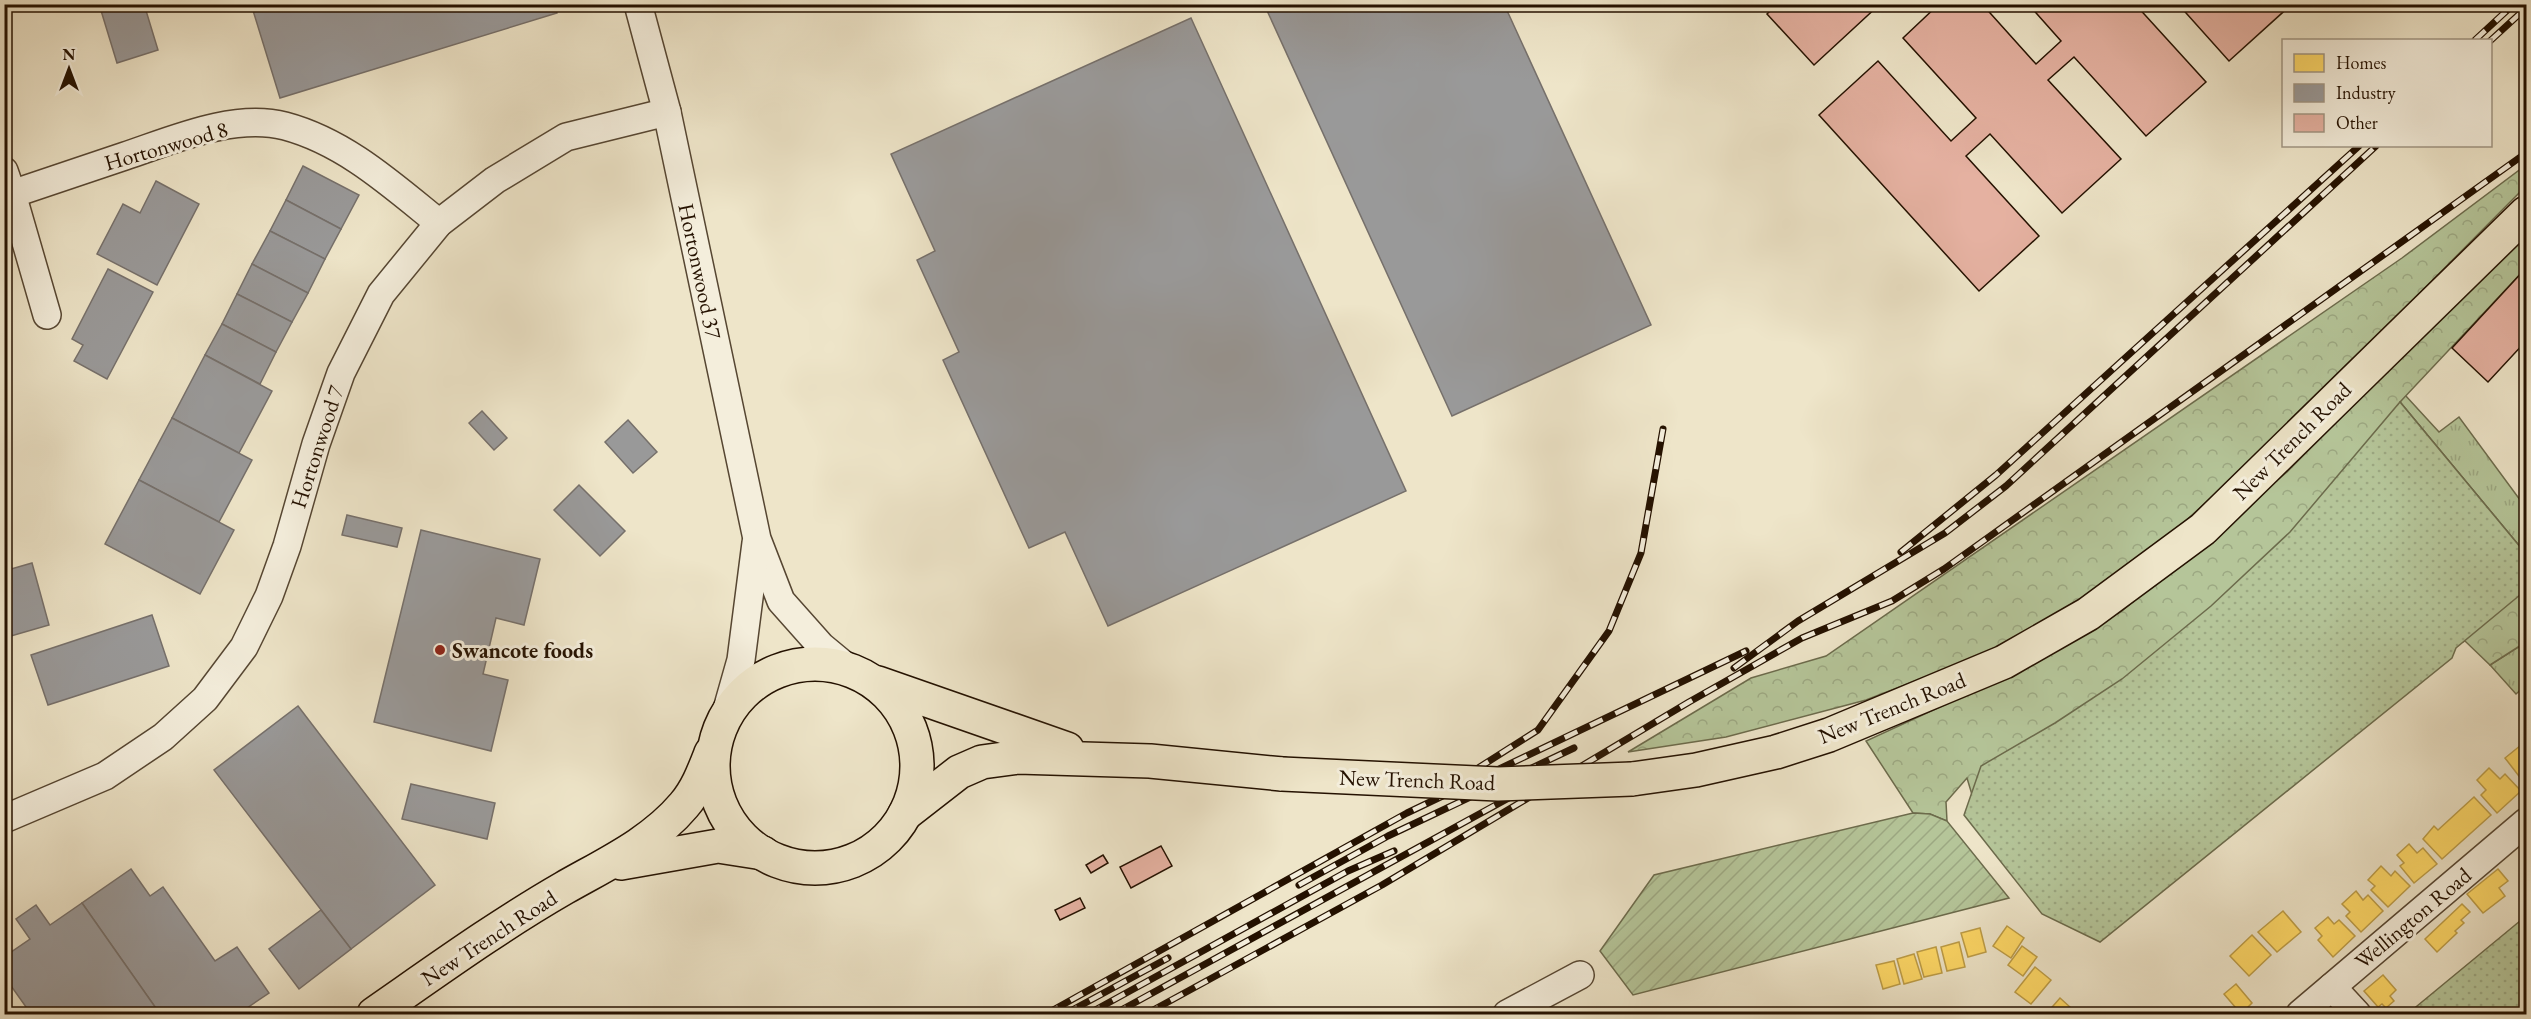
<svg xmlns="http://www.w3.org/2000/svg" width="2531" height="1019" viewBox="0 0 2531 1019" font-family="'EB Garamond',serif">
<defs>
<pattern id="grass-tufts" width="24" height="20" patternUnits="userSpaceOnUse" patternTransform="scale(1.5)"><rect width="24" height="20" fill="#b5c599"/><path d="M3 7l-1-3M5 7V3M7 7l1-3M15 17l-1-3M17 17v-4M19 17l1-3" fill="none" stroke="#9ca882"/></pattern>
<pattern id="forest-crowns" width="20" height="18" patternUnits="userSpaceOnUse" patternTransform="scale(1.5)"><rect width="20" height="18" fill="#b5c599"/><path d="M2 6a3 3 0 1 1 6 0M12 15a3 3 0 1 1 6 0" fill="none" stroke="#9ca882"/></pattern>
<pattern id="park-dots" width="8" height="8" patternUnits="userSpaceOnUse" patternTransform="scale(1.5)"><rect width="8" height="8" fill="#b5c599"/><path d="M2 2h.1M6 6h.1" fill="none" stroke="#9ca882" stroke-width="1.8" stroke-linecap="round"/></pattern>
<pattern id="garden-furrows" width="10" height="10" patternUnits="userSpaceOnUse" patternTransform="scale(1.5)"><rect width="10" height="10" fill="#b5c599"/><path d="M-1 1l2-2M0 10L10 0M9 11l2-2" fill="none" stroke="#9ca882"/></pattern>
</defs>
<rect width="100%" height="100%" fill="#eee5c9"/>
<filter id="stains"><feTurbulence type="fractalNoise" baseFrequency=".00333" numOctaves="4"/><feColorMatrix values="0 0 0 0 .2 0 0 0 0 .09 0 0 0 0 .02 0 0 0 .5 -.17"/></filter>
<radialGradient id="worn" r=".72"><stop offset=".6" stop-color="#630" stop-opacity="0"/><stop offset="1" stop-color="#630" stop-opacity=".3"/></radialGradient>
<!-- grass -->
<g fill="url(#grass-tufts)" stroke="#6c6b4c" stroke-width="1.5">
<polygon points="2405,395 2439,432 2459,417 2526,508 2526,554 2400,402"/>
<polygon points="2526,642 2526,685 2516,694 2490,665"/>
</g>
<!-- forest -->
<g fill="url(#forest-crowns)" stroke="#6c6b4c" stroke-width="1.5">
<polygon points="2526,165 2526,186 2264,450 2171,534 2095,592 2011,644 1866,700 1726,737 1628,752 1751,678 1826,656 2402,258"/>
<polygon points="2526,230 2526,268 2400,402 2526,554 2526,642 2490,665 2465,641 1979,818 1967,778 1946,802 1947,821 1930,814 1913,813 1866,741 2033,664 2122,611 2287,472"/>
</g>
<!-- park -->
<g fill="url(#park-dots)" stroke="#6c6b4c" stroke-width="1.5">
<polygon points="2400,402 2526,554 2526,590 2456,648 2452,658 2100,942 2042,914 1964,815 1981,766 2055,723 2122,679 2211,606 2290,532"/>
<polygon points="2526,916 2526,1014 2414,1014 2411,1011"/>
</g>
<!-- garden -->
<polygon fill="url(#garden-furrows)" stroke="#6c6b4c" stroke-width="1.5" points="1913,813 1930,814 1947,821 2009,898 1633,995 1600,951 1654,875"/>
<!-- homes -->
<g fill="#ffd966" stroke="#bd9d47" stroke-width="1.5">
<polygon points="2526,741 2526,776 2522,780 2505,758"/>
<polygon points="2489,768 2500,779 2505,774 2521,791 2497,813 2481,795 2486,790 2477,780"/>
<polygon points="2474,797 2491,815 2442,859 2423,839 2434,826 2438,830"/>
<polygon points="2409,844 2417,853 2423,848 2437,864 2414,883 2400,866 2404,863 2397,855"/>
<polygon points="2381,866 2391,876 2395,871 2410,886 2388,907 2371,890 2375,886 2368,880"/>
<polygon points="2498,869 2508,881 2499,888 2505,896 2483,913 2467,894"/>
<polygon points="2356,891 2363,900 2368,895 2383,911 2361,932 2346,916 2350,912 2342,904"/>
<polygon points="2462,904 2470,912 2461,920 2464,923 2455,931 2457,933 2437,952 2425,939"/>
<polygon points="2283,911 2301,932 2277,952 2258,932"/>
<polygon points="2328,917 2334,924 2339,920 2355,936 2333,957 2318,940 2322,936 2315,928"/>
<polygon points="2007,926 2024,938 2011,958 1993,946"/>
<polygon points="1980,928 1986,952 1968,957 1961,933"/>
<polygon points="2252,935 2271,955 2249,976 2230,956"/>
<polygon points="1959,942 1965,967 1947,971 1941,947"/>
<polygon points="2022,946 2037,957 2023,976 2008,965"/>
<polygon points="1936,947 1942,973 1924,977 1917,952"/>
<polygon points="1914,954 1922,979 1904,984 1897,959"/>
<polygon points="1894,961 1900,984 1883,989 1876,965"/>
<polygon points="2035,967 2051,980 2031,1004 2015,992"/>
<polygon points="2383,975 2396,990 2390,996 2394,1001 2386,1008 2382,1004 2378,1007 2364,991"/>
<polygon points="2236,984 2252,1003 2241,1014 2224,994"/>
<polygon points="2060,998 2070,1007 2067,1011 2070,1014 2046,1014"/>
</g>
<!-- industry -->
<g fill="#999" stroke="#76706b" stroke-width="1.5">
<polygon points="99,4 144,4 158,50 117,63"/>
<polygon points="251,4 555,4 557,13 280,98"/>
<polygon points="1264,4 1504,4 1651,325 1452,416"/>
<polygon points="1191,18 1406,491 1108,626 1065,532 1029,548 943,360 959,352 917,260 935,251 891,154"/>
<polygon points="303,166 359,195 341,229 286,200"/>
<polygon points="156,181 199,204 157,285 97,254 123,204 140,213"/>
<polygon points="286,200 341,229 325,259 270,231"/>
<polygon points="270,231 325,259 308,293 252,264"/>
<polygon points="252,264 308,293 292,322 237,294"/>
<polygon points="108,269 153,292 107,379 74,361 83,345 72,339"/>
<polygon points="237,294 292,322 276,352 222,324"/>
<polygon points="222,324 276,352 260,384 205,355"/>
<polygon points="205,355 272,391 239,453 172,418"/>
<polygon points="482,411 507,438 494,450 469,423"/>
<polygon points="172,418 252,460 219,522 139,480"/>
<polygon points="628,420 657,452 633,473 605,442"/>
<polygon points="139,480 234,530 200,594 105,544"/>
<polygon points="579,485 625,531 600,556 554,510"/>
<polygon points="347,515 402,528 397,547 342,535"/>
<polygon points="421,530 540,559 524,625 496,618 483,674 508,680 491,751 374,722"/>
<polygon points="32,563 49,625 4,638 4,571"/>
<polygon points="152,615 169,666 48,705 31,655"/>
<polygon points="298,706 435,885 351,949 214,770"/>
<polygon points="411,784 495,803 487,839 402,819"/>
<polygon points="131,869 150,896 163,887 215,961 237,947 269,993 238,1014 160,1014 82,903"/>
<polygon points="82,903 160,1014 31,1014 4,976 4,957 30,939 16,919 36,905 50,925"/>
<polygon points="321,910 351,949 299,989 269,949"/>
</g>
<!-- building -->
<g fill="#e5b1a1" stroke="#241100" stroke-width="1.5">
<polygon points="1777,4 1880,4 1814,65 1767,14"/>
<polygon points="1939,4 1982,4 2036,64 2061,41 2028,4 2135,4 2206,82 2146,136 2074,57 2048,80 2121,159 2062,213 1990,134 1966,156 2039,236 1979,291 1819,115 1878,61 1951,141 1976,118 1903,38"/>
<polygon points="2178,4 2292,4 2229,61"/>
<polygon points="2526,268 2526,341 2488,382 2452,348"/>
<polygon points="1161,846 1172,866 1131,888 1120,867"/>
<polygon points="1103,855 1108,863 1091,873 1086,865"/>
<polygon points="1080,898 1085,908 1060,920 1055,910"/>
</g>
<g fill="none" stroke-linecap="round" stroke-linejoin="round">
<defs>
<g id="minor">
<polyline points="638,4 667,112 757,539 781,601 821,646 850,670"/>
<path d="M4 171 12 194C50 181 87 169 125 156 173 140 233 113 285 126 345 142 392 185 439 223"/>
<polyline points="12,194 47,315"/>
<polyline points="724,720 741,660 756,543"/>
<polyline points="4,819 105,776 163,737 205,699 244,647 269,596 287,546 316,444 341,373 381,294 439,223 495,180 566,137 667,112"/>
<polyline points="2332,987 2357,1014"/>
<polyline points="1507,1014 1580,975"/>
<polyline points="2300,1014 2526,822"/>
</g>
<g id="highway">
<circle cx="815" cy="766" r="102"/>
<polyline points="878,683 1067,749"/>
<polyline points="1632,779 1696,770 1776,752 1829,735 2004,662 2088,614 2203,529 2526,213"/>
<polyline points="905,814 959,772 982,762 1018,757 1150,761 1282,774"/>
<polyline points="621,863 718,846 763,853"/>
<path d="M374 1014C436 971 498 926 564 888 606 864 652 843 684 805 697 790 704 771 711 753"/>
</g>
</defs>
<!-- minor casing -->
<use href="#minor" stroke="#564632" stroke-width="30"/>
<!-- highway casing -->
<use href="#highway" stroke="#241100" stroke-width="36"/>
<!-- minor -->
<use href="#minor" stroke="#f4eedc" stroke-width="27"/>
<!-- highway -->
<use href="#highway" stroke="#eee5c9" stroke-width="33"/>
<defs>
<g id="rail">
<polyline points="2475,40 2514,4"/>
<polyline points="2490,41 2526,8"/>
<polyline points="1901,552 1996,475 2359,146"/>
<polyline points="1734,668 1798,621 1945,533 2006,486 2376,146"/>
<polyline points="1453,784 1538,730 1609,631 1641,553 1663,429"/>
<polyline points="1299,885 1388,836 1574,748"/>
<polyline points="1046,1014 1407,813 1746,651"/>
<polyline points="1065,1014 1168,958"/>
<polyline points="1088,1014 1348,871 1394,851"/>
<polyline points="1114,1014 1545,778"/>
<polyline points="1146,1014 1382,885 1689,702 1802,638 1892,601 1944,569 2526,153"/>
</g>
</defs>
<!-- rail casing -->
<use href="#rail" stroke="#241100" stroke-width="7"/>
<!-- rail -->
<use href="#rail" stroke="#f4eedc" stroke-width="4.5" stroke-dasharray="14" stroke-linecap="butt"/>
<defs>
<polyline id="highway-bridge" points="1282,774 1498,784 1632,779"/>
</defs>
<!-- highway-bridge casing -->
<use href="#highway-bridge" stroke="#241100" stroke-width="36" stroke-linecap="butt"/>
<!-- highway-bridge -->
<use href="#highway-bridge" stroke="#eee5c9" stroke-width="33"/>
</g>
<!-- markers -->
<circle fill="#8f2418" stroke="#f4eedc" stroke-width="2" cx="440" cy="650" r="6"/>
<g text-anchor="middle" dominant-baseline="central" stroke-width="6" stroke-linejoin="round" paint-order="stroke">
<!-- street labels -->
<g font-size="22" fill="#241100" stroke="#f4eedc">
<text transform="translate(166 146) rotate(-16)">Hortonwood 8</text>
<text transform="translate(700 271) rotate(78)">Hortonwood 37</text>
<text transform="translate(2292 441) rotate(-45)">New Trench Road</text>
<text transform="translate(317 447) rotate(-72)">Hortonwood 7</text>
<text transform="translate(1892 708) rotate(-22)">New Trench Road</text>
<text transform="translate(1417 780) rotate(2)">New Trench Road</text>
<text transform="translate(2413 918) rotate(-40)">Wellington Road</text>
<text transform="translate(489 938) rotate(-33)">New Trench Road</text>
</g>
<!-- poi labels -->
<g font-size="22" font-weight="bold" fill="#241100" stroke="#f4eedc" text-anchor="start">
<text x="452" y="650">Swancote foods</text>
</g>
</g>
<!-- margin -->
<rect width="2531" height="1019" fill="none" stroke="#eee5c9" stroke-width="24"/>
<rect x="6" y="6" width="2519" height="1007" fill="none" stroke="#241100" stroke-width="3"/>
<rect x="12" y="12" width="2507" height="995" fill="none" stroke="#241100" stroke-width="1.5"/>
<!-- legend -->
<rect x="2282" y="39" width="210" height="108" fill="#f4eedc" stroke="#a19684" stroke-width="1.5"/>
<rect x="2294" y="54" width="30" height="18" fill="#ffd966" stroke="#a19684" stroke-width="1.5"/>
<text x="2336" y="69" font-size="18" fill="#241100">Homes</text>
<rect x="2294" y="84" width="30" height="18" fill="#999999" stroke="#a19684" stroke-width="1.5"/>
<text x="2336" y="99" font-size="18" fill="#241100">Industry</text>
<rect x="2294" y="114" width="30" height="18" fill="#e5b1a1" stroke="#a19684" stroke-width="1.5"/>
<text x="2336" y="129" font-size="18" fill="#241100">Other</text>
<!-- north arrow -->
<g transform="translate(69 69)" stroke="#f4eedc" stroke-width="4.5" paint-order="stroke">
<path d="M0-4.5L10 22L0 15L-10 22Z" fill="#241100"/>
<text y="-9" font-size="16" font-weight="bold" text-anchor="middle" fill="#241100">N</text>
</g>
<rect width="100%" height="100%" filter="url(#stains)"/>
<rect width="100%" height="100%" fill="url(#worn)"/>
</svg>
